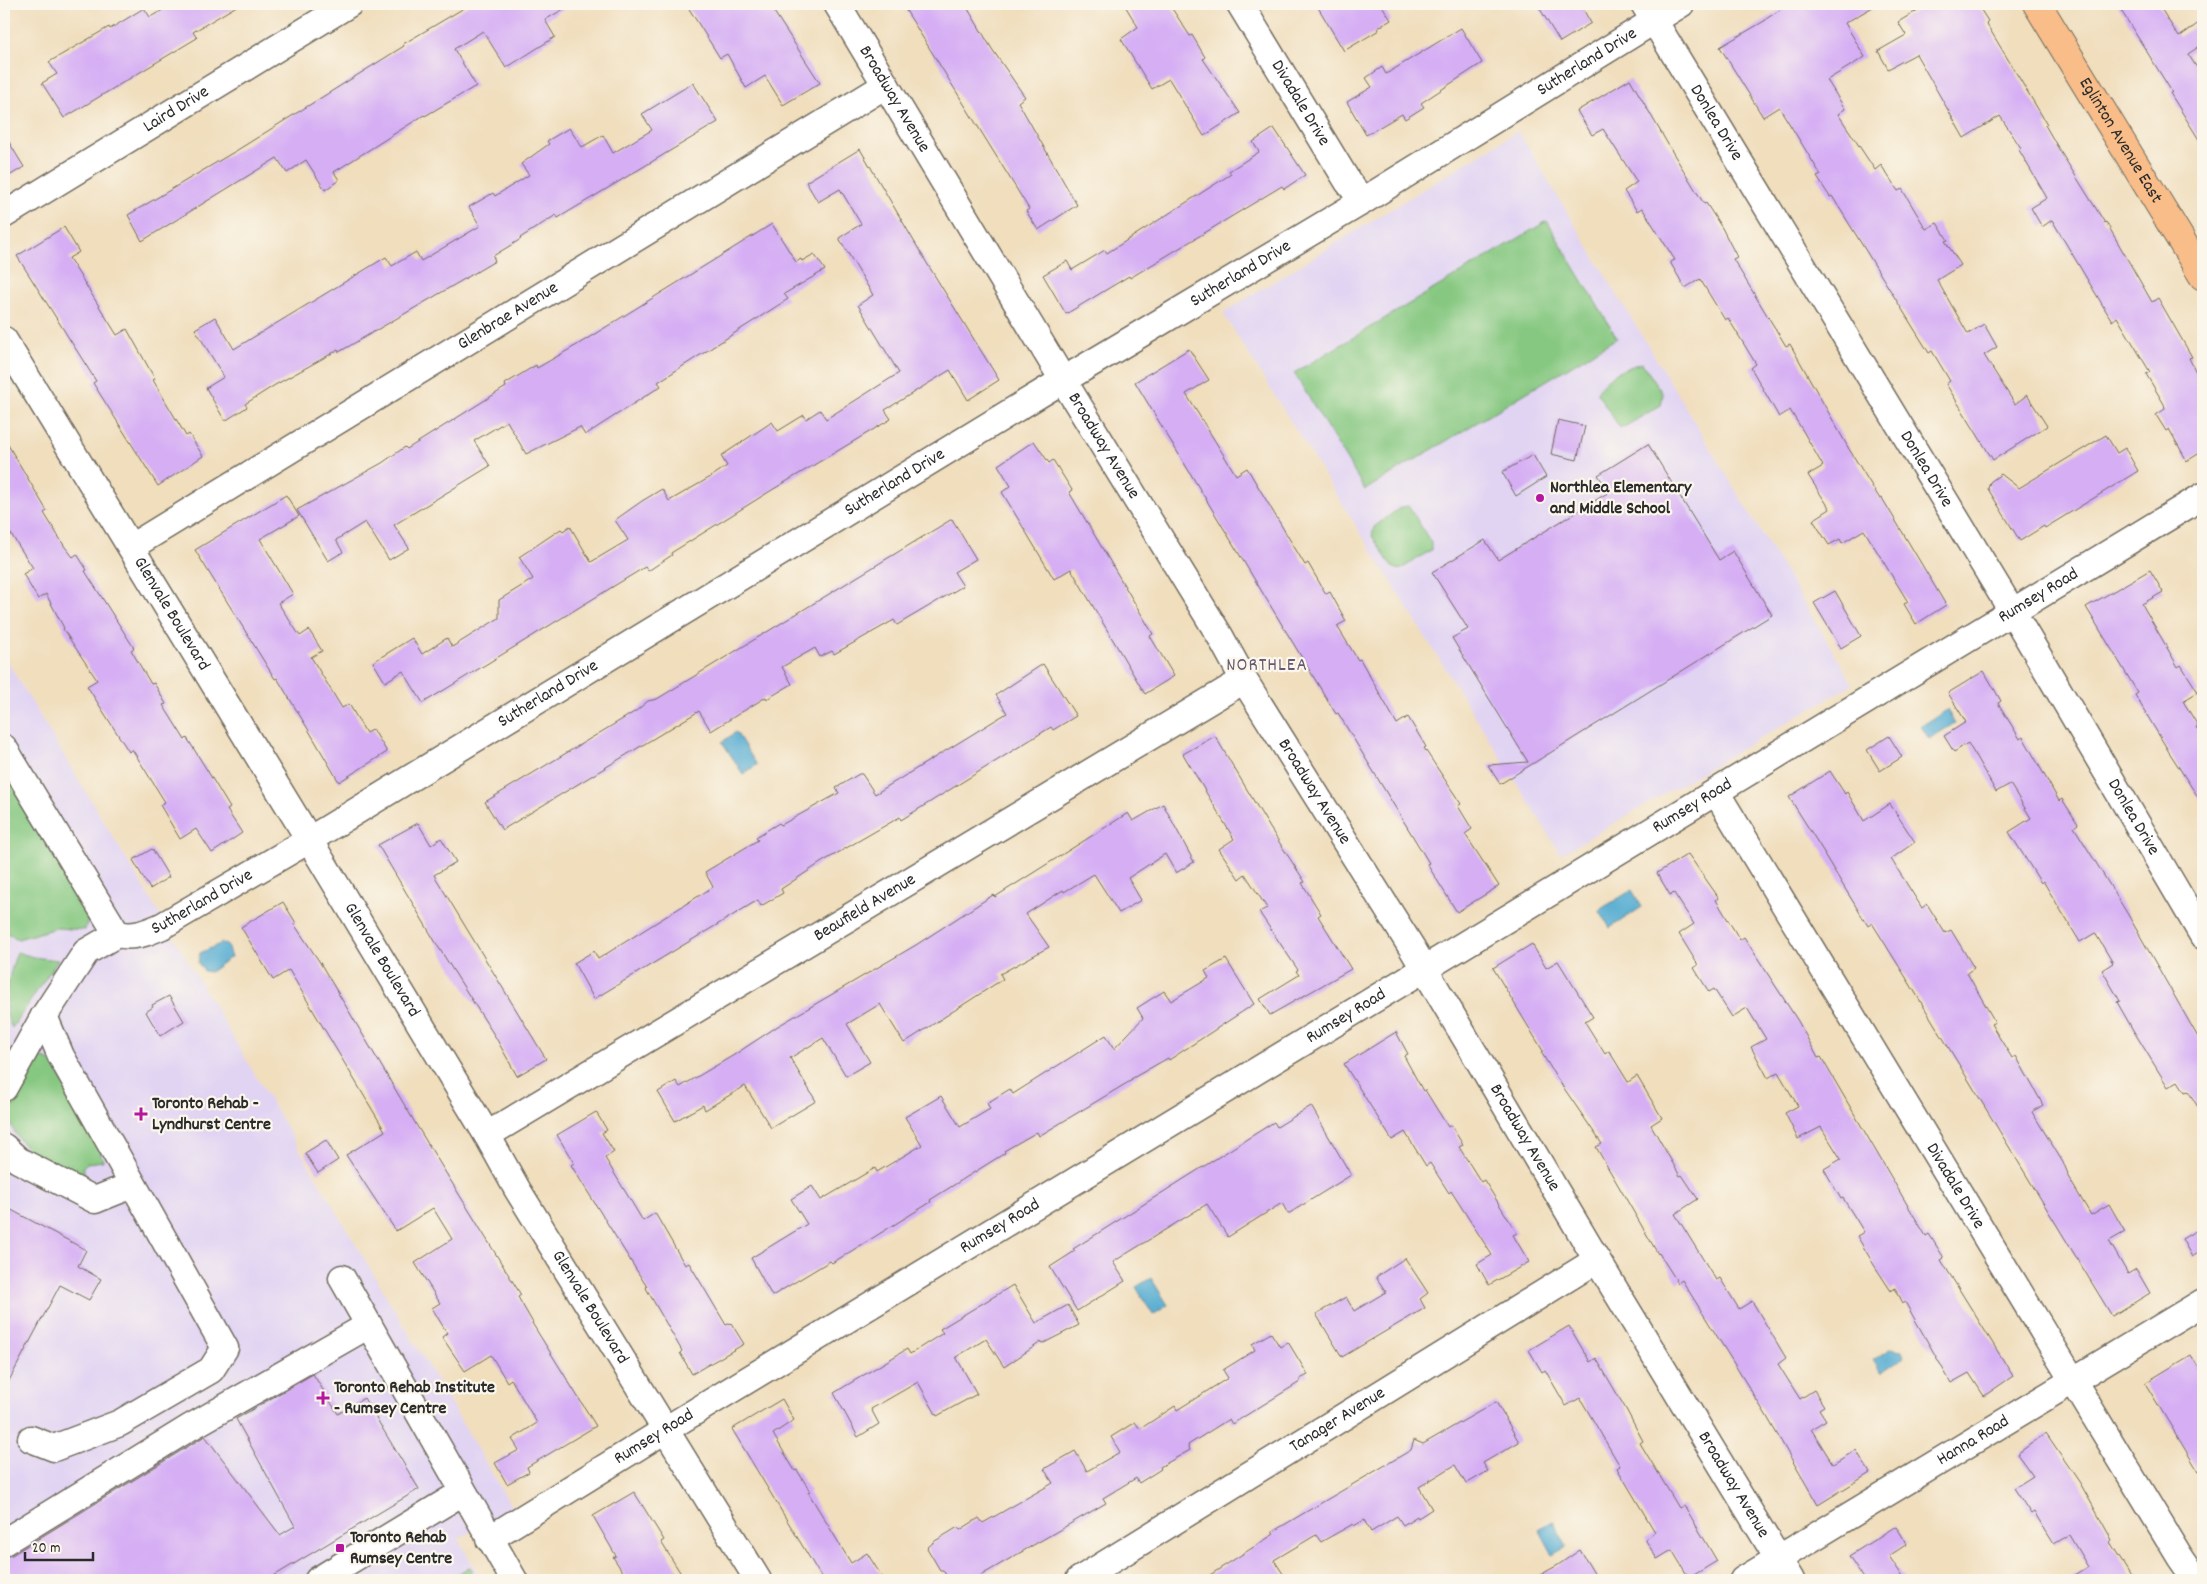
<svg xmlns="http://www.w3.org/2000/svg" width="2207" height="1584" viewBox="0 0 2207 1584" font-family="Dekko,sans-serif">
<rect width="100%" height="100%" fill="#fbf7ec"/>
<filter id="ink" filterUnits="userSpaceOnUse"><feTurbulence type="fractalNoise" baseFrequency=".02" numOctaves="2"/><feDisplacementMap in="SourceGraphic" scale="10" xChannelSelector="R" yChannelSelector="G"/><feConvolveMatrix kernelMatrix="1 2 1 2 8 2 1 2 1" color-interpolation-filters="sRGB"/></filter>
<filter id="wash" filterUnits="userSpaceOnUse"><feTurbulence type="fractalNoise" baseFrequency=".0096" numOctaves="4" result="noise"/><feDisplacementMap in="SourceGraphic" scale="20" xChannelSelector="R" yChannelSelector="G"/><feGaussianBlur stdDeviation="1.12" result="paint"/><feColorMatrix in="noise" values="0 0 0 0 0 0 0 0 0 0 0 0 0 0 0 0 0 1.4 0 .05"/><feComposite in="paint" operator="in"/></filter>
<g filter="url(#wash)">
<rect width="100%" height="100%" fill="#f0debd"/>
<!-- built -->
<g fill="#e1d4f3">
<polygon points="1518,131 1853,684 1561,854 1223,313"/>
<polygon points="4,656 175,940 513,1509 458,1539 482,1580 4,1580"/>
</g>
<!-- green -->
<g fill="#86c881" stroke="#587a56">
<polygon points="1547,221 1617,338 1365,490 1294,373"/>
<path d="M1642 363 1663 394 1661 405 1626 426 1620 428 1597 393C1603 377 1626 367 1642 363Z"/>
<polygon points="1409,506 1431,543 1431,550 1400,570 1392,567 1372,536 1374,527 1401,507"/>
<polygon points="4,756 90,912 85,930 56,928 18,939 4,932"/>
<path d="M17 952 33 957 58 960 12 1028C0 1007 9 975 17 952Z"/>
<path d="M43 1058 50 1060 96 1137 103 1161 87 1163 83 1167 87 1181C58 1179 5 1141 8 1108 10 1092 26 1074 34 1060Z"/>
<polygon points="470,1567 473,1571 458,1580 445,1580"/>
</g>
<!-- water -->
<g fill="#54acd1" stroke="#406c7e">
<polygon points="1947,710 1955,723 1929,739 1921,726"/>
<polygon points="736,732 757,765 743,774 722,742"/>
<polygon points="1632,890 1642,907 1610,928 1599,910"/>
<polygon points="222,943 227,945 231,957 210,972 204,971 198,963 200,953"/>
<polygon points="1151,1278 1168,1305 1153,1315 1136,1287"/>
<polygon points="1892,1348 1898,1351 1901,1350 1905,1357 1881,1373 1873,1360"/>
<polygon points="1553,1521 1567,1547 1553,1555 1539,1529"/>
</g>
<g id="blocks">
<!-- building -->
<g fill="#d5aef4">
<polygon points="174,4 240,4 193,32 197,38 64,118 42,83 57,74 49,62 109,27 110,29 144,8 150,17"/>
<polygon points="471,4 572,4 545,20 555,37 506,68 483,31 454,49 476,86 425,116 424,115 334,172 339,180 325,190 306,160 287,173 277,158 142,241 128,215 239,149 404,46 403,44"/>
<polygon points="686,4 769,4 820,83 783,105 765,76 746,88 727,54 720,58"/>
<polygon points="902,4 965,4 992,49 1025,97 1018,102 1077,205 1038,230 1026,211 1029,209"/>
<polygon points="1124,4 1169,4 1190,36 1192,35 1205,57 1203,59 1240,113 1204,136 1169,79 1152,89 1121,39 1138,27"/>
<polygon points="1316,4 1381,4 1391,20 1378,28 1379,30 1344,51"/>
<polygon points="1537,4 1580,4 1591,23 1560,42"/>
<polygon points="1789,4 1878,4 1845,23 1865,57 1827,80 1845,109 1838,114 1875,170 1881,165 1898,191 1902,189 1926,229 1937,223 1948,240 1945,241 1961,265 1937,280 1968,334 1984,324 1997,347 1984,355 2001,382 2015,404 2027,395 2047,426 1993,460 1946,384 1950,381 1932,351 1929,353 1832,196 1830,197 1817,177 1821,175 1779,107 1763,117 1720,47 1766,20 1766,19"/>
<polygon points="1928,4 1977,4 1988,21 1986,23 2047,124 2045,125 2060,151 2105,223 2106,222 2152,302 2158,298 2192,357 2189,358 2203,386 2203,451 2187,461 2169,429 2166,431 2156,415 2165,409 2164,404 2146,374 2150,372 2117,317 2112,321 2052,220 2042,227 2031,208 2047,198 2019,150 2021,148 2000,116 1964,138 1916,54 1888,69 1878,51 1906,35 1898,22"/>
<polygon points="2117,4 2158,4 2179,37 2203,20 2203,44 2188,54 2203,77 2203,146 2170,93 2172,92"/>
<polygon points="1461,28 1482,63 1421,103 1424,107 1405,119 1402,114 1366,135 1347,102 1372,87 1366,78 1382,67 1386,74"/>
<polygon points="1630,79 1673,153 1704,204 1706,203 1722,228 1737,257 1733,259 1759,302 1786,346 1790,344 1849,449 1880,499 1882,498 1946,605 1916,624 1904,604 1908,602 1864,530 1842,543 1840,539 1829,545 1813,520 1830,509 1808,475 1823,466 1803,431 1790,410 1779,417 1751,368 1756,364 1728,318 1725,320 1700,279 1685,288 1670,262 1675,260 1642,208 1637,211 1624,191 1637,182 1603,129 1592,135 1577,111"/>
<polygon points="693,83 718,122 558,218 556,215 520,238 521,239 493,256 495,261 473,274 339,352 338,350 275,385 245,404 247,407 225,421 206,388 224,377 195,329 215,317 234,349 386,257 392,266 416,252 421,261 480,226 469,207 493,193 495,196 529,175 521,164 549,144 547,141 569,128 582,147 603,135 613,153 652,130 642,114"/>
<polygon points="1274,128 1305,175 1284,189 1282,186 1130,278 1129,276 1066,314 1043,275 1067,261 1072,270 1105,250 1107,253 1231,174 1229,171 1259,152 1253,142"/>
<polygon points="4,134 24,167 4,179"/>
<polygon points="860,149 925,260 999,380 968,400 950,370 885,410 891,419 772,490 671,553 672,555 648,571 645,567 423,703 403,671 385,682 373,662 412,638 422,654 447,638 452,647 499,618 499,600 533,579 519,557 561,529 563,531 570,526 591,562 628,540 615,520 642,501 662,489 669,501 709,478 727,466 721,456 772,422 778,431 804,415 806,419 820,410 826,419 899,373 858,305 873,295 839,238 861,224 840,189 818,202 806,182"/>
<polygon points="772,224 796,262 801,259 802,261 814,254 825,270 784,294 788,299 658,382 661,386 585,435 580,427 526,454 507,421 474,441 490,466 394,525 409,548 389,560 365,522 336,540 343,552 328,561 297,510 382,463 405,447 407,449 506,387 505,384 536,365 537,368 577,345"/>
<polygon points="64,227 79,252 69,258 117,335 127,329 155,379 153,380 186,436 189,434 203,456 158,486 93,383 96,381 17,256"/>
<polygon points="1189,349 1209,380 1186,394 1236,475 1247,468 1305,565 1308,563 1326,594 1330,592 1346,621 1337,626 1358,660 1360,659 1397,724 1408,717 1426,747 1424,748 1461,804 1458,806 1472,829 1465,834 1499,886 1457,912 1427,864 1429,863 1338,713 1336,714 1135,382"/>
<polygon points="1558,420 1585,426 1577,460 1551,454"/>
<polygon points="2106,435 2117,453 2125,448 2138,471 2045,528 2044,526 2020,541 1988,489 1990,482 2001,474 2019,488"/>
<polygon points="4,438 47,511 44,513 65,547 73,557 77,554 87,570 85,571 134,648 131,650 151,684 154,683 166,704 163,705 185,740 187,738 207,770 230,808 227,810 242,833 212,853 196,829 180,839 160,805 165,802 132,749 129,752 87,686 97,680 63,629 64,628 46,594 38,599 23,574 33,568 11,534 4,538"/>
<polygon points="1034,441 1049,463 1053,460 1072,490 1069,492 1153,634 1150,636 1174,676 1145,694 1071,569 1054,579 1002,492 1011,486 998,465"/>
<polygon points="1648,444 1719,560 1733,551 1772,615 1500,784 1488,765 1528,762 1452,638 1468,629 1432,572 1485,540 1498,560 1609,492 1598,475"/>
<polygon points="1533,455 1546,477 1516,496 1502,472"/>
<polygon points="286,495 299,516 260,539 293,594 278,603 300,636 309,630 322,651 311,657 342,708 349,704 366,733 373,729 387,752 339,782 308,729 277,678 275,679 195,550"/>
<polygon points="952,519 976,559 954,572 963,586 897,625 894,620 834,654 832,651 820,657 815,648 782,667 792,684 767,699 766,697 711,731 699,711 502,830 485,802 636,711 648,701 657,699"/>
<polygon points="2150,570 2163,592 2142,604 2178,667 2181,665 2198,692 2183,701 2198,726 2196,727 2203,739 2203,805 2169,752 2135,695 2138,693 2086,607"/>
<polygon points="1835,591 1861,636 1841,648 1814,603"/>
<polygon points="1043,664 1076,716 1053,730 1051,727 901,820 900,817 822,862 781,889 783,893 761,906 758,900 594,999 574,963 594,951 598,959 713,887 705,872 758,840 756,837 779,823 781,825 839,793 836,788 859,774 862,774 875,794 1007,713 996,695"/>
<polygon points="1984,671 2001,701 1998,703 2020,739 2023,737 2059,801 2062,799 2078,824 2074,827 2127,913 2203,1046 2203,1115 2188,1091 2185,1092 2178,1081 2168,1087 2133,1030 2117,1002 2120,1001 2102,970 2113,963 2095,933 2080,942 2043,881 2041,883 2009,832 2031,818 2010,784 1996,792 1968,743 1954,752 1944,736 1966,722 1948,693"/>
<polygon points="1215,736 1270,828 1305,882 1302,883 1321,914 1318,916 1351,969 1270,1015 1260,999 1299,975 1296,971 1298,970 1259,912 1267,908 1245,874 1239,879 1219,849 1234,839 1183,754"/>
<polygon points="1889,736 1902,757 1880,771 1867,750"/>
<polygon points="1830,771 1845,794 1847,792 1864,821 1890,804 1915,842 1891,859 1922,908 1927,904 1945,933 1951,930 1974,968 1967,973 1995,1022 1991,1024 2012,1058 2016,1056 2043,1105 2032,1112 2064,1164 2068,1174 2067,1175 2091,1215 2109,1204 2125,1232 2109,1241 2128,1274 2136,1269 2150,1293 2112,1316 1910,984 1872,923 1868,926 1855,905 1824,854 1825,854 1789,797"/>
<polygon points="1163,804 1194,862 1176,873 1165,854 1128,878 1141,900 1119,913 1094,874 1064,892 1063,890 1026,914 1049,947 1000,974 1003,979 904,1043 880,1004 847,1024 870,1062 846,1076 823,1038 790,1058 816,1101 771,1128 745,1086 705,1110 703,1105 675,1121 658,1092 676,1081 680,1087 734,1055 778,1026 916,945 993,895 995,897 1128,813 1133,821"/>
<polygon points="418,823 431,845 441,838 456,862 434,875 546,1059 517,1076 496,1038 439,948 378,845"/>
<polygon points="152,849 169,877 150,889 133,860"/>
<polygon points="1688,854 1719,898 1716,900 1740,940 1744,937 1798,1021 1818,1058 1821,1057 1908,1206 1926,1236 1929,1234 1944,1258 1941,1260 2013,1376 1984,1396 1969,1373 1951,1383 1905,1302 1903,1303 1895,1288 1891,1291 1874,1265 1857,1236 1864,1232 1843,1198 1841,1199 1824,1169 1841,1159 1821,1127 1798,1139 1785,1113 1798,1106 1778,1072 1768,1078 1751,1047 1766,1039 1747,1008 1732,1017 1714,989 1709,992 1694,968 1698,965 1679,934 1694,924 1674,893 1670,895 1657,873"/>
<polygon points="283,902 296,923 294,924 319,961 417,1126 521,1295 518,1297 533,1323 532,1323 596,1426 527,1467 529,1472 507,1484 495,1463 519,1450 512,1439 537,1423 511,1379 507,1382 491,1355 465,1371 442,1337 447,1333 432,1308 440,1303 415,1263 452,1239 433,1208 396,1231 346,1155 385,1131 289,970 273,980 241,927"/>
<polygon points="1532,944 1546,968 1558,961 1593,1017 1585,1022 1605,1054 1609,1051 1628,1082 1637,1076 1662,1118 1651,1125 1680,1176 1682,1175 1698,1199 1675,1214 1716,1280 1720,1278 1739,1309 1752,1301 1786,1358 1778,1364 1800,1399 1814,1390 1824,1406 1819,1409 1826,1420 1811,1429 1833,1464 1856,1450 1870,1473 1818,1505 1766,1415 1682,1280 1678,1283 1659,1253 1658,1254 1596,1147 1602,1144 1557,1078 1541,1052 1543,1051 1493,968"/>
<polygon points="1226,959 1254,1004 1169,1060 1168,1058 1131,1079 1132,1080 1039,1136 1037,1132 1004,1151 1005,1153 930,1200 931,1202 832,1263 830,1261 772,1296 751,1258 807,1224 791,1199 812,1186 821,1200 875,1168 877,1172 922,1145 905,1117 941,1096 960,1127 990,1109 987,1103 1010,1089 1013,1094 1106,1035 1114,1049 1143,1018 1137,1008 1164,991 1171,1001 1209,978 1205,971"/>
<polygon points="169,996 184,1021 160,1036 146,1012 153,1007 152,1005"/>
<polygon points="1396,1032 1408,1054 1404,1056 1423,1091 1425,1090 1448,1127 1451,1125 1463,1145 1459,1147 1481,1182 1484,1180 1502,1209 1517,1233 1513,1235 1529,1262 1489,1285 1477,1264 1492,1255 1451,1191 1449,1193 1430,1163 1426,1166 1405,1132 1392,1140 1344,1064"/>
<polygon points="1311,1106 1351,1175 1288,1214 1282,1203 1228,1237 1207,1204 1113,1262 1125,1281 1077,1311 1050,1267 1075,1251 1073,1249 1274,1122 1277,1127"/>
<polygon points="596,1112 607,1130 602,1133 614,1152 605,1158 643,1221 655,1213 685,1265 689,1263 726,1325 731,1323 744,1344 692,1374 680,1353 682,1351 646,1288 647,1287 571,1165 574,1163 557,1135"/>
<polygon points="326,1140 338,1160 318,1173 305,1153"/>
<polygon points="4,1206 86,1250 78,1266 101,1279 89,1300 60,1285 4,1390"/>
<polygon points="2197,1230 2203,1242 2203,1250 2192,1257 2182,1239"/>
<polygon points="1405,1258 1428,1293 1420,1299 1425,1308 1342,1357 1316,1314 1346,1297 1354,1311 1386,1292 1376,1277"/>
<polygon points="1013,1285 1036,1323 1068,1305 1079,1325 1042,1344 1041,1342 1004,1367 986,1339 956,1357 977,1394 937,1416 918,1382 871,1409 879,1424 858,1437 834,1393 907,1349 910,1354 943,1333 940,1329"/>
<polygon points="1569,1326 1590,1362 1596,1358 1627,1411 1643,1441 1640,1443 1679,1508 1684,1505 1717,1561 1689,1578 1672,1550 1657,1559 1645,1539 1655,1532 1617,1468 1620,1466 1580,1398 1566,1406 1545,1370 1542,1372 1529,1350"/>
<polygon points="1271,1333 1280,1347 1288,1342 1308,1375 1300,1379 1300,1382 1232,1424 1229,1419 1188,1445 1190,1450 1160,1467 1161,1469 1139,1483 1136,1478 1103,1498 1106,1503 973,1580 949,1580 943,1570 940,1570 927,1548 935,1541 958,1527 960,1530 979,1518 983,1523 1053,1483 1044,1469 1075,1451 1087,1471 1120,1452 1111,1437 1135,1422 1140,1429 1175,1406 1177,1410 1228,1378 1223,1370 1255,1350 1252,1344"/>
<polygon points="2191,1355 2203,1375 2203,1479 2145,1383"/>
<polygon points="313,1374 338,1414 364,1398 419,1489 267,1580 4,1580 4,1557 12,1555 205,1436 280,1535 295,1526 236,1419"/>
<polygon points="782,1399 794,1420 773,1434 795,1471 797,1470 810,1491 808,1492 851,1563 867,1553 884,1580 823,1580 732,1429"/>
<polygon points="1496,1402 1519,1442 1483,1463 1488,1471 1466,1484 1455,1465 1419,1487 1432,1509 1418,1518 1417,1516 1403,1525 1397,1516 1371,1532 1364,1520 1354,1526 1353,1524 1321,1542 1316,1535 1274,1560 1287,1580 1202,1580 1274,1534 1272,1532 1411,1450 1414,1440 1423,1444"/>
<polygon points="2046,1433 2080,1483 2112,1540 2110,1542 2134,1580 2067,1580 2088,1567 2069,1535 2054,1544 2034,1512 2031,1514 2014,1488 2033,1476 2017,1454"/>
<polygon points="634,1492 664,1540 661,1542 685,1580 628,1580 613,1557 616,1556 593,1516"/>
<polygon points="1896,1526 1907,1544 1889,1556 1905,1580 1865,1580 1849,1556"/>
<polygon points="1580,1550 1598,1580 1531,1580 1558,1565"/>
</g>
</g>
</g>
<g filter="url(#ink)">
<use href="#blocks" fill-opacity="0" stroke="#706a5e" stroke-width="1"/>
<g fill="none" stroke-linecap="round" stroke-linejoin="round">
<defs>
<g id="minor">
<path id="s1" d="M837 4 1063 380 1220 636 1244 680 1412 948 1597 1260 1791 1580"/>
<path id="s2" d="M1240 4 1348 182 1363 201"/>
<path id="s3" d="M1644 4 2012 611 2203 936"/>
<path id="s4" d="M4 215 349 4"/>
<path id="s5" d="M4 340 296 818 487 1135 517 1189 758 1580"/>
<path id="s6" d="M131 547 886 85"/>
<polyline points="4,748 117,934"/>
<path id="s7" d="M1716 792 2180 1557 2196 1580"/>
<path id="s8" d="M4 1088 44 1016 86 952 117 934C134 938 146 933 162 926L309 840 1045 391 1363 201 1681 4"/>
<path id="s9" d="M487 1135 1244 680"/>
<polyline points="4,1147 18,1160 95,1200 132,1185"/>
<polyline points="342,1278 514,1580"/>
<polyline points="31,1439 54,1448 120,1423 211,1370 225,1348 61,1056 44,1016"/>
<path id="s10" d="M489 1539 683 1419 2203 496"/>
<polyline points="4,1542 189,1428 369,1325"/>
<polyline points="318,1580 463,1492"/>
<path id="s11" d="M1079 1580 1597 1260"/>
<path id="s12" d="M1743 1580 2203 1302"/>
</g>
<g id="major">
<path id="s13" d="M2037 4 2203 276"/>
</g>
</defs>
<!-- minor casing -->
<use href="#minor" stroke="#706a5e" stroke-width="29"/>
<!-- major casing -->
<use href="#major" stroke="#706a5e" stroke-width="30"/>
<!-- minor -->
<use href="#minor" stroke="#fff" stroke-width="26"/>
<!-- major -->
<use href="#major" stroke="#f8bd88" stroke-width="28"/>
</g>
</g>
<!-- markers -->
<g fill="#b5179e" stroke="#fbf7ec" stroke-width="2">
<circle cx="1540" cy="498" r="5"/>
<path d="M138.5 1106.5h5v5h5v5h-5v5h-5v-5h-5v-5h5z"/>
<path d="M320.5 1390.5h5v5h5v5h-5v5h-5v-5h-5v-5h5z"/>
<rect x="335" y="1543" width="10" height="10" rx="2.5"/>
</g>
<g text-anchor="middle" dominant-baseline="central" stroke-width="4.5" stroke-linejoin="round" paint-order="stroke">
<!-- street labels -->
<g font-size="18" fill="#2b2b2b" stroke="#fbf7ec">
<text stroke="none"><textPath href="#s8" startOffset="1908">Sutherland Drive</textPath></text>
<text stroke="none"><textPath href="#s1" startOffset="111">Broadway Avenue</textPath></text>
<text stroke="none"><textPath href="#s2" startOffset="116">Divadale Drive</textPath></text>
<text stroke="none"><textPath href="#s4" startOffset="202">Laird Drive</textPath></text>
<text stroke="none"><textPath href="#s3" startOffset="139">Donlea Drive</textPath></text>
<text stroke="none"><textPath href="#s13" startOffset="160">Eglinton Avenue East</textPath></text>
<text stroke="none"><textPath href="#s8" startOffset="1502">Sutherland Drive</textPath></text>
<text stroke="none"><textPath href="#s6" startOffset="442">Glenbrae Avenue</textPath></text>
<text stroke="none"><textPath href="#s1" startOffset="516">Broadway Avenue</textPath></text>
<text stroke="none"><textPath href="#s3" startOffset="544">Donlea Drive</textPath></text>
<text stroke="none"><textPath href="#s8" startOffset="1098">Sutherland Drive</textPath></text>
<text stroke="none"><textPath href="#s10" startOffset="1814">Rumsey Road</textPath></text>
<text stroke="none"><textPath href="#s5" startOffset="321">Glenvale Boulevard</textPath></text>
<text stroke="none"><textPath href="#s8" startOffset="692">Sutherland Drive</textPath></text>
<text stroke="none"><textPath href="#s1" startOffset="921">Broadway Avenue</textPath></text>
<text stroke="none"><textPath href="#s10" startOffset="1409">Rumsey Road</textPath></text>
<text stroke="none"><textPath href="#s3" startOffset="949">Donlea Drive</textPath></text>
<text stroke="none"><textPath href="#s8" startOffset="288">Sutherland Drive</textPath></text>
<text stroke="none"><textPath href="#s9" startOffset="441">Beaufield Avenue</textPath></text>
<text stroke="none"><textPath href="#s5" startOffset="726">Glenvale Boulevard</textPath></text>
<text stroke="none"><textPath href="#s10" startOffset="1004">Rumsey Road</textPath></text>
<text stroke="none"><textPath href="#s1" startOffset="1326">Broadway Avenue</textPath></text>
<text stroke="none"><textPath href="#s7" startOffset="461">Divadale Drive</textPath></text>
<text stroke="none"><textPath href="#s10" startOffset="599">Rumsey Road</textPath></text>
<text stroke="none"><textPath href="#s5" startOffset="1131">Glenvale Boulevard</textPath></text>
<text stroke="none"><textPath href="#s11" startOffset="304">Tanager Avenue</textPath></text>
<text stroke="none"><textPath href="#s10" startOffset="194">Rumsey Road</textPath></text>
<text stroke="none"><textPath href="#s12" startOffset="269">Hanna Road</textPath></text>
<text stroke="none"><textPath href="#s1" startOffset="1731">Broadway Avenue</textPath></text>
</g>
<!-- poi labels -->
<g font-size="18" font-weight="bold" fill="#2b2b2b" stroke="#fbf7ec" text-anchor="start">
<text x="1550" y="488">Northlea Elementary<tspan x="1550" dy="21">and Middle School</tspan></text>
<text x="152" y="1104">Toronto Rehab -<tspan x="152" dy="21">Lyndhurst Centre</tspan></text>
<text x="334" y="1388">Toronto Rehab Institute<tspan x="334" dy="21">- Rumsey Centre</tspan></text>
<text x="350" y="1538">Toronto Rehab<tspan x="350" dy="21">Rumsey Centre</tspan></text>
</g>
<!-- neighbourhood labels -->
<g font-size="19" letter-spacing="1" fill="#665971" stroke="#fbf7ec">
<text x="1267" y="666">NORTHLEA</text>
</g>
</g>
<!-- margin -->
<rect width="2207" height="1584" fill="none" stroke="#fbf7ec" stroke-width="20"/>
<!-- scale -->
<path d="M25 1552v8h68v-8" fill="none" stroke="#2b2b2b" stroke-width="2.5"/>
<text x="32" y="1552" font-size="15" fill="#2b2b2b" stroke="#fbf7ec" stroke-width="4" paint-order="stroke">20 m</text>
</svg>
